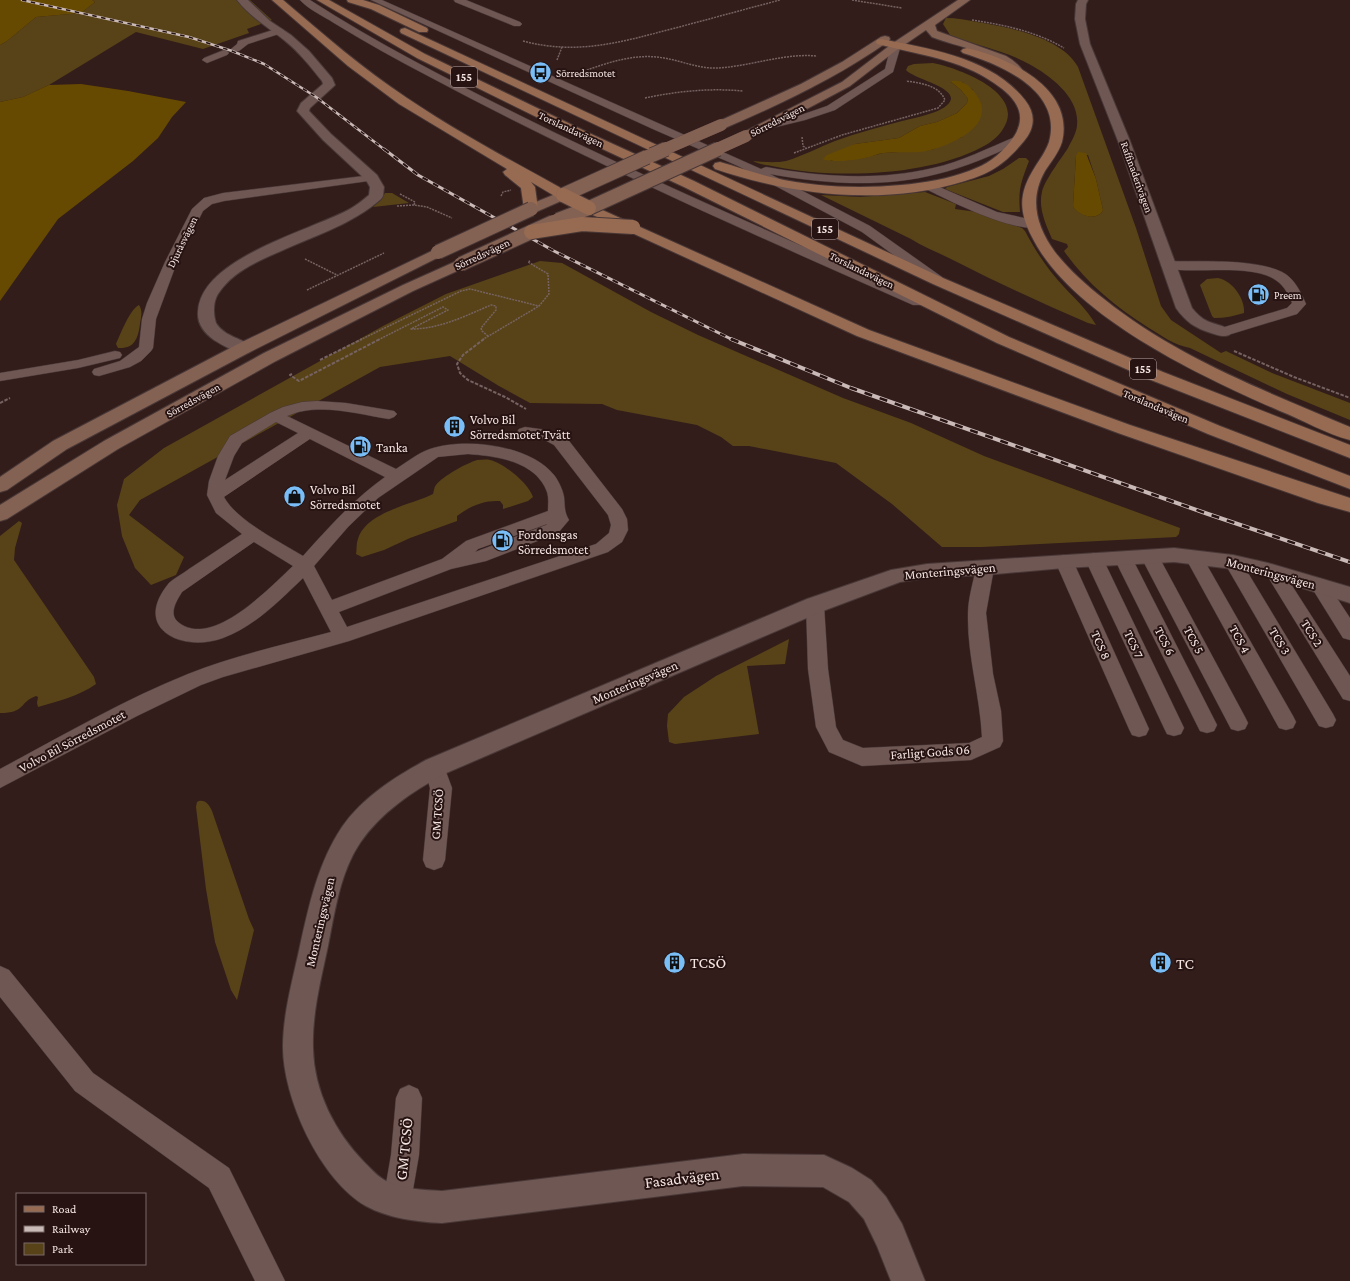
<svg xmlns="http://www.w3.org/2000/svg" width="1350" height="1281" viewBox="0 0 1350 1281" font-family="'Crimson Pro',serif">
<rect width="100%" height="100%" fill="#321d1b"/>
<!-- green -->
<g fill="#584318" fill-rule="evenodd">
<polygon points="92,0 250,0 272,20 247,29 249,33 203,49 136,32 49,85 23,97 0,102 0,45 7,41 36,17 81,13 95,2"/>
<path d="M946 18C956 18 967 20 977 22 1008 27 1062 37 1078 67L1136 228 1161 306 1171 320 1221 353 1226 351 1272 373 1350 403V420L1287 394 1190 348C1174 345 1162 336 1149 328 1116 307 1086 283 1064 251L1068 247 1067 244 1052 239C1046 225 1038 208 1042 192 1044 181 1061 159 1068 148 1071 142 1077 132 1077 125 1080 98 1051 76 1029 64 1004 50 976 46 950 35L943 24ZM1088 155 1096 179 1103 210C1097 222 1079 216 1073 206L1076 156Z"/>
<path d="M933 63C958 68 1027 93 1003 129 998 137 990 143 982 147 928 176 836 179 777 167 769 165 760 165 753 161 764 162 776 163 786 161 803 156 819 147 835 141 857 133 880 127 902 121 913 118 949 112 951 99 952 86 914 79 906 70L908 66 914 64ZM951 82H962L973 90 962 137 931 150 883 153 864 158 830 161 855 144 899 138 920 126 937 122 957 113 967 103 968 99 961 90Z"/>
<path d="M1019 158H1026L1029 161C1021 182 1018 189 1020 212H1003L945 189 947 187 989 176 1003 169Z"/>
<path d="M925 192 956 204 955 209 977 212 1022 228 1025 231C1036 252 1048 270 1064 287 1076 300 1086 308 1096 325L1088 323C1044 304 1000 284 957 262 942 254 925 248 911 239L821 195 860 197Z"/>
<polygon points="385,193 392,193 409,203 373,207 381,200"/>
<polygon points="540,261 562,263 651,312 698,335 843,398 911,423 984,456 1180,528 1179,534 1176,537 982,547 942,547 892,504 836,463 749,446 733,446 721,437 697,425 617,410 602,404 530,403 499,386 450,356 380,367 140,500 129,515 184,557 176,575 151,585 135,568 122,536 117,505 124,479 164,448 383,326 446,294"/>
<path d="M1218 278C1233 281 1245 299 1244 313 1234 316 1225 318 1214 318L1212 316 1200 285 1207 279Z"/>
<path d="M139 305C143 311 141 317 140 324 138 338 135 349 118 348L116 344C120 335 130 309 139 305Z"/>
<path d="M477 460C481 460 486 459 490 460 504 463 529 484 533 497L528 501 503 509V505L500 501C484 500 470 506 457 516V521L410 538 384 550 362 557 356 554C357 550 356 544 358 539 366 512 411 505 433 494 434 491 434 487 436 485 443 476 467 463 477 460Z"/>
<path d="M19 521 22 523 15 548 14 560 94 677 96 684C79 696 59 701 38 707L37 703 38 697 36 696C19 702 26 713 0 713V536Z"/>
<polygon points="789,639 785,664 747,666 759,734 675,744 669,742 667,726 668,714 684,697 716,676"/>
<path d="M199 801C206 800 209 805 212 811L249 919 254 930 237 1000 231 990 215 942 206 889 196 807 197 802Z"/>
</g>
<!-- forest -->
<g fill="#674a01">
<polygon points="0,0 92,0 95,2 81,13 36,17 7,41 0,45"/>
<path d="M952 81C962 80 969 85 975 93 999 123 956 143 931 150 916 154 899 151 883 153 877 154 871 157 865 158 857 160 830 163 823 159L827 155 855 144 899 138 920 126 937 122 957 113 967 103 968 99 961 90 951 82Z"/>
<polygon points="81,84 128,91 186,102 172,117 158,138 133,161 58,219 0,301 0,102 23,97 49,85"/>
<path d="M1078 152 1086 153 1096 179 1103 210C1097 222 1078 216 1073 206L1076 156Z"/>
</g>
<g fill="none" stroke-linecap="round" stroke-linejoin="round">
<defs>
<g id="lane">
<path d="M300 0H310C378 44 451 81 523 117 654 182 789 240 923 299L925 302 923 305H913C750 233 587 161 430 77 397 60 365 42 334 23 323 16 308 9 300 0Z"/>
<path d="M371 0H382L761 169 766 167C821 177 878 181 933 168 961 162 988 148 1015 137L1019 136 1024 139 1023 141C995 154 967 167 937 174 883 188 825 184 770 174L870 226 942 277 944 280 942 283H932L862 232 738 166 655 130Z"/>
<polygon points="454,0 466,0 520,22 522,24 520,26 514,26 455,2"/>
<polygon points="279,28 282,29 284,31 282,33 248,44 239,51 233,51 231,49 237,44 238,41"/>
<polygon points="896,42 901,45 893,72 835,110 805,120 764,130 759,127 760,125 798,116 827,106 885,69 891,45"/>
<polygon points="224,50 227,51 229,53 227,55 207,63 202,60 204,58"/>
<polygon points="372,175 376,176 378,178 376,180 224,201 212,204 203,211 177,262 156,319 153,348 151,351 141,361 130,367 99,376 94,375 92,372 94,369 120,361 139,347 142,319 147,303 165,262 192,209 204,198 223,193"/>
<path d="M928 182 997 212 1038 221 1040 224 1038 227C1014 233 947 200 924 188L922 186 924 184Z"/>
<path d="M1168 261C1200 262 1253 258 1282 272 1294 278 1301 292 1306 304L1297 314 1228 335 1223 336 1218 335 1216 332 1218 329 1287 308 1292 303C1289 295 1284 286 1277 281 1252 262 1193 275 1163 268L1161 265 1163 262Z"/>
<polygon points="115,351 120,352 122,355 120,358 78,368 0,381 0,373 78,360"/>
<path d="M317 401 346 403 394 411 397 414 394 417 389 419C357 414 318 402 287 416L396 469C407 462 418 453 430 449 465 437 530 445 554 475 558 480 563 490 564 497 565 506 564 512 569 520L558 533 486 561 451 569 339 612 347 627 596 544 609 533 611 525 608 515 554 445 543 439 519 435 517 432 519 429 525 427 547 430 566 437 622 509 627 519 628 530 622 542 608 552 349 641 223 677 201 685 137 716 0 788V769C62 736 123 700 188 674 233 656 283 645 331 632L303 578C279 601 255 626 223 638 182 653 131 629 169 583 174 578 183 574 189 569 207 557 224 546 242 534L216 513 207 495 209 481 218 456 230 436 270 413 283 407 302 402ZM276 422 298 433 225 480 234 456 242 443ZM310 439 385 477C354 499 329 527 303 556 280 542 236 520 224 497ZM468 454C496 456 536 461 547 492 549 498 548 505 548 511L466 541 442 559 332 600 314 566 348 527 378 498 438 457ZM547 524 546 525 475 552 478 549ZM254 542 293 566C270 587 212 650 178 622 168 614 177 600 182 592Z"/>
<polygon points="1150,551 1156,553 1159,557 1245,717 1248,723 1245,729 1238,731 1231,729 1141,557 1144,553"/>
<polygon points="1194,551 1200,553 1293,716 1296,722 1293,728 1286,730 1279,728 1185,557 1188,553"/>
<polygon points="1123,552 1129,554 1132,558 1217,725 1214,731 1207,733 1200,731 1197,725 1114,558 1117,554"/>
<polygon points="1094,553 1100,555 1103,559 1184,728 1181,734 1174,736 1167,734 1164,728 1085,559 1088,555"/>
<polygon points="1064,555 1070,557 1073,561 1149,729 1146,735 1139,737 1132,735 1129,729 1055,561 1058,557"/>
<polygon points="1233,556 1239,558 1333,714 1336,720 1333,726 1326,728 1319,726 1224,562 1227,558"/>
<path d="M985 562 991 564 994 568 986 613 993 674 1001 711 1003 741 1000 747 971 760 862 766 829 752 816 727 808 669 806 605 808 600 815 598 822 600 824 605 828 669 836 727 843 740 863 748 969 743 982 737C980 695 967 655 968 614 968 599 973 583 976 568L979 564Z"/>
<polygon points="1274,566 1280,567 1350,676 1350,701 1343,699 1265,572 1268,567"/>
<polygon points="1319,578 1325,580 1350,618 1350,640 1343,638 1310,585 1313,580"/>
<polygon points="435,758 442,761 452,788 445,860 442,867 434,870 426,867 423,860 430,788 424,767 428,761"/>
<polygon points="0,966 9,970 93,1073 229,1168 285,1281 255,1281 209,1188 75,1091 0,997"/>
<polygon points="409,1085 418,1089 422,1098 419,1155 411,1201 407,1211 397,1215 387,1211 383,1201 391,1155 396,1098 400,1089"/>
</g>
<g id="street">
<path d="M237 0H248L270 21 291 35 309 51 332 78 335 85 333 87 310 108 309 111 331 134 377 175 384 187 383 196 381 199C353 224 314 236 281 251 258 261 232 272 218 294 213 302 213 314 216 323 225 338 245 338 252 348L250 352C238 355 224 346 214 340 204 333 197 323 198 312 200 258 310 231 350 209 357 205 363 200 369 195L370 187 366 180 323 140 297 111 301 103 323 84 322 81C310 66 299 52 284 40 268 27 250 17 237 0Z"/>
<path d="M1078 0H1088L1086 4 1085 19 1090 44 1130 141 1192 308C1196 313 1201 318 1207 321 1215 325 1226 325 1231 332L1229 335C1222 337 1217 335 1211 333 1195 328 1186 322 1176 308L1118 141 1080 44 1075 19 1076 4Z"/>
<path d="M1174 548 1233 555 1268 563 1350 587V603L1267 577 1233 569 1174 562 1064 568 985 575 927 578 900 582 823 611 444 774C412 792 381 812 360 843 340 873 335 911 328 946 321 979 312 1013 313 1048 314 1092 335 1132 365 1163 371 1169 378 1177 386 1181 402 1189 424 1190 442 1191L743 1154 824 1155 852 1168 871 1180 886 1197 902 1224 925 1281H891L877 1246 864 1219 849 1202 823 1187 743 1186 442 1223C417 1222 388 1218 366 1206 320 1180 283 1098 283 1047 283 1013 293 979 300 946 309 905 318 863 342 827 363 797 395 777 426 760L807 599 891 570 927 564Z"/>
</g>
<g id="secondary">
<path d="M958 0H970L935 25 937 31 1006 56C1013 60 1019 65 1024 72L1022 74H1014C993 51 960 48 932 37L926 30 894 52 850 86 750 139H742L740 136 742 133 842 82 893 43Z"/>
<path d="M885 36 889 37 890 39 889 41C838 77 783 103 725 128H717L715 125 717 122 801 84 842 62 881 37Z"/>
<polygon points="563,191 568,192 570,195 568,198 536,212 531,213 526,212 524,209 526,206"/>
<polygon points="438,248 443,249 445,252 443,255 250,352 67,449 7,490 0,492 0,477 53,441 238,344"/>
<polygon points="461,259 466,261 469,264 466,267 413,291 276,361 118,449 7,519 0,521 0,505 104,441 264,353 403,285"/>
</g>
<g id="primary">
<path d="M272 0H283C323 34 363 69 407 98 459 133 514 162 568 192L570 195 568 198 563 199 558 198 531 182 535 187 538 209 536 212 531 213 526 212 524 209 521 188 505 175 503 172 507 169 399 104 348 66Z"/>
<polygon points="317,0 329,0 425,54 589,133 694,181 1009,337 1220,426 1350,476 1350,489 1208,434 997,343 684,187 581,139 417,58"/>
<polygon points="347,0 363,0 379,5 427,28 428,30 427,32 419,32 371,9 348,2"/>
<polygon points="405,28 943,278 1163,372 1350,445 1350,458 1151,380 933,284 401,33 400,31 401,29"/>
<path d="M881 39C931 49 992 58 1025 100 1036 114 1035 128 1024 141 1006 163 992 173 965 181 884 206 795 196 715 169L713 166 715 163 720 162C739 167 756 174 775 178 815 187 860 189 901 185 924 183 948 179 969 171 986 165 999 156 1010 142 1030 117 1018 99 994 83 960 59 916 54 877 44L876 42 877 40Z"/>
<path d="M967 48C1009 58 1075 88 1062 142 1059 152 1051 162 1045 171 1029 199 1036 226 1055 252 1069 270 1086 285 1104 299 1176 357 1265 391 1350 427V440C1326 434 1303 420 1280 411 1202 377 1071 316 1032 237 1018 210 1019 192 1035 167 1040 159 1046 151 1049 142 1063 91 1002 65 963 53L961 51 963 49Z"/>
<polygon points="589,204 869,330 1130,425 1350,498 1350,512 1318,503 1118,433 857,336 584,211 582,208 584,205"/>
</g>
</defs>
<!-- lane casing -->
<use href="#lane" stroke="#493837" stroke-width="1"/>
<!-- street casing -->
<use href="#street" stroke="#493837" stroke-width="2"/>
<!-- secondary casing -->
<use href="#secondary" stroke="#493837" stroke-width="2"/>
<!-- primary casing -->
<use href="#primary" stroke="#493837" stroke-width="2"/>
<!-- path-far1 -->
<g stroke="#766361" stroke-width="1.5" stroke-dasharray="2 1" stroke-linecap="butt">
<polyline points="852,0 902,8"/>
<path d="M972 20C1004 25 1035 31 1064 48"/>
<path d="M523 41C579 56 625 41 679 27 713 18 746 9 780 0"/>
<polyline points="557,60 562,47"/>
<path d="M584 71C610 62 636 53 664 58 682 61 699 69 718 68 752 66 783 53 817 56"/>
<path d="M645 98C678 91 710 88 743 91"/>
<polyline points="802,137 803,146 806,148"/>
<path d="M794 153 842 135 938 108 945 100C939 85 920 83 906 81"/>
<polyline points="400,194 415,202 414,205 427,207 452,218"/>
<polyline points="397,206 414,205"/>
<polyline points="305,259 337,275"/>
<polyline points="307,290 384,253"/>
<polyline points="360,340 461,291 470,289 539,306"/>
<path d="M378 340 443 307 448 310 411 329C440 329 465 316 491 305L496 306V310L481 328 482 331 488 336"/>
<polyline points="482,340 539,306 549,294 548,274 528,262 530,261"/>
</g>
<!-- path -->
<g stroke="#766361" stroke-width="2" stroke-dasharray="3.5 1.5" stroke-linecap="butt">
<polyline points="484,339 463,355 457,364 460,373 468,380 505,397 526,409"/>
<polyline points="1234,351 1294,377 1350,398"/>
<polyline points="320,360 362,339"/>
<polyline points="292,374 290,375 299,381 380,339"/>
<polyline points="0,403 10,398"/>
</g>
<!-- lane -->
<use href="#lane" fill="#6f5754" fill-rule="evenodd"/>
<!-- street -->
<use href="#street" fill="#6f5754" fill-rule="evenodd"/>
<!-- secondary -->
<use href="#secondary" fill="#836153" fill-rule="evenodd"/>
<!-- primary -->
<use href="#primary" fill="#976b52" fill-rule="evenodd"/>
<defs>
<polyline id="rail-far2" points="22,0 189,37 232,51 264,64 316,97 385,150"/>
<polyline id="rail-far1" points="384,149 418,175 554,251 733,340"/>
<polyline id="rail" points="731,339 851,388 1208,514 1350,562"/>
</defs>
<!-- rail-far2 casing -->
<use href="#rail-far2" stroke="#c9b9b7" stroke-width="2.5"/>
<!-- rail-far1 casing -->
<use href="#rail-far1" stroke="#c9b9b7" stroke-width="3"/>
<!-- rail casing -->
<use href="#rail" stroke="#c9b9b7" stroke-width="4"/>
<!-- rail-far2 -->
<use href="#rail-far2" stroke="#271412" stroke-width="1.5" stroke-dasharray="4.5" stroke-linecap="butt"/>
<!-- rail-far1 -->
<use href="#rail-far1" stroke="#271412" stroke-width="2" stroke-dasharray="6" stroke-linecap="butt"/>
<!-- rail -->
<use href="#rail" stroke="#271412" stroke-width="2.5" stroke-dasharray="8" stroke-linecap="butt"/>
<defs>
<g id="secondary-bridge-far1">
<polyline points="663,150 721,125"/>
<polyline points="715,150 746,136"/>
</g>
<g id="secondary-bridge">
<polyline points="652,155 666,149"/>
<polyline points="563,195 647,157"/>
<polyline points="558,220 589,208 718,149"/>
<polyline points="438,252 531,209"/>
<polyline points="461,264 553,222"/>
</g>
<g id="primary-bridge">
<polyline points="563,195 589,208"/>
<polyline points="531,232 582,224 633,227"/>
</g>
</defs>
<!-- secondary-bridge-far1 casing -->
<use href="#secondary-bridge-far1" stroke="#493837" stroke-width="12" stroke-linecap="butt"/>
<!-- secondary-bridge casing -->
<use href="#secondary-bridge" stroke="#493837" stroke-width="16" stroke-linecap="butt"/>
<!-- primary-bridge casing -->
<use href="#primary-bridge" stroke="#493837" stroke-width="16" stroke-linecap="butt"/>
<!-- path-bridge -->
<polyline stroke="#766361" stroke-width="1.5" stroke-dasharray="2 1" stroke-linecap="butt" points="501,196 503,192 511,190"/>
<!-- secondary-bridge-far1 -->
<use href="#secondary-bridge-far1" stroke="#836153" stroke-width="12"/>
<!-- secondary-bridge -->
<use href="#secondary-bridge" stroke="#836153" stroke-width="14"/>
<!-- primary-bridge -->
<use href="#primary-bridge" stroke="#976b52" stroke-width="14"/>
</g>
<!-- icons -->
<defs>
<symbol id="bus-disc" viewBox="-11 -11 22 22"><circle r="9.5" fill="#7abef8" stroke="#271412"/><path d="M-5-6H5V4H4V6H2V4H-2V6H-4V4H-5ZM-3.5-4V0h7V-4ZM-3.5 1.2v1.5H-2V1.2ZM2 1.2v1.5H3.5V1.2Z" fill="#111"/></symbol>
<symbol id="fuel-disc" viewBox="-11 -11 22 22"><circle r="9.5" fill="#7abef8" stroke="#271412"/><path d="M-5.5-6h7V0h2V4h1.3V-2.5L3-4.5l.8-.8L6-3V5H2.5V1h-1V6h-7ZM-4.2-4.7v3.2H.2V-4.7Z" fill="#111"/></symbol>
<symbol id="building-disc" viewBox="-11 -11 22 22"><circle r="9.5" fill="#7abef8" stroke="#271412"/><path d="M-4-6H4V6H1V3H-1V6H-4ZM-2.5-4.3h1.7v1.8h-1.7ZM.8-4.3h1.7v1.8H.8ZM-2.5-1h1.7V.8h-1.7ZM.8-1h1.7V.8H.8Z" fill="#111"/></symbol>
<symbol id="shop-disc" viewBox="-11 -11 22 22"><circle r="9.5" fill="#7abef8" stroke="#271412"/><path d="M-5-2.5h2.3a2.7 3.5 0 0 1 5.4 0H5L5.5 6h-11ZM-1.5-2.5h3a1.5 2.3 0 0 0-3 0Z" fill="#111"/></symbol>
</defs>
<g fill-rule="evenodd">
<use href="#bus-disc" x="528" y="60" width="25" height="25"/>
<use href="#fuel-disc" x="1246" y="282" width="25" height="25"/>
<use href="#building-disc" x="442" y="414" width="25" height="25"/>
<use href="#fuel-disc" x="348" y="434" width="25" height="25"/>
<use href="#shop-disc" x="282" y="484" width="25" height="25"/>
<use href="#fuel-disc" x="490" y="528" width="25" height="25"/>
<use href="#building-disc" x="662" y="950" width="25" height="25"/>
<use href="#building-disc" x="1148" y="950" width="25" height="25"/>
</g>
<g text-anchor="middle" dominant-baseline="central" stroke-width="4" stroke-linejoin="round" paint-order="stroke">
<!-- far-poi labels -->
<g font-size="11" fill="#f4e5e3" stroke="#271412" text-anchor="start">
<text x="556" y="73">Sörredsmotet</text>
<text x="1274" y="295">Preem</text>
</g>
<!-- far-street labels -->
<g font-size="11" fill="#f4e5e3" stroke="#271412">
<text transform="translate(777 120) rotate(-27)">Sörredsvägen</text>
<text transform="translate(571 129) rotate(25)">Torslandavägen</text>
<text transform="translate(1137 177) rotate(70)">Raffinaderivägen</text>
<text transform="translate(182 242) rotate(-64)">Djuråsvägen</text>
<text transform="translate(482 254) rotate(-25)">Sörredsvägen</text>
<text transform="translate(862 270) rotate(26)">Torslandavägen</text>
<text transform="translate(193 400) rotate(-29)">Sörredsvägen</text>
<text transform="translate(1156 406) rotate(23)">Torslandavägen</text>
</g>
<!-- shield labels -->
<g fill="#271412" stroke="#b6a6a4" stroke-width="1">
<rect x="451" y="67" width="26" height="20" rx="3"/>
<rect x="812" y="219" width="26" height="20" rx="3"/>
<rect x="1130" y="359" width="26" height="20" rx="3"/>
</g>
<g font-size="12" font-weight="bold" fill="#f4e5e3">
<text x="464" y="77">155</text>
<text x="825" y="229">155</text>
<text x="1143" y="369">155</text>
</g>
<!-- poi labels -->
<g font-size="13" fill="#f4e5e3" stroke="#271412" text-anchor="start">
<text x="470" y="419">Volvo Bil<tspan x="470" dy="15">Sörredsmotet Tvätt</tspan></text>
<text x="376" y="447">Tanka</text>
<text x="310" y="489">Volvo Bil<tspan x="310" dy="15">Sörredsmotet</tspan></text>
<text x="518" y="534">Fordonsgas<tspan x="518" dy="15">Sörredsmotet</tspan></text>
</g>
<!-- street labels -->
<g font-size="13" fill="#f4e5e3" stroke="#271412">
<text transform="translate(950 571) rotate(-5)">Monteringsvägen</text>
<text transform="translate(1271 573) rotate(15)">Monteringsvägen</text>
<text transform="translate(1312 633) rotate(58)">TCS 2</text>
<text transform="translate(1240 639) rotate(61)">TCS 4</text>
<text transform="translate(1194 640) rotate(62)">TCS 5</text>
<text transform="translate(1165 641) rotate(63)">TCS 6</text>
<text transform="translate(1280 641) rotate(59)">TCS 3</text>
<text transform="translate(1134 644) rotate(65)">TCS 7</text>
<text transform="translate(1101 645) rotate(66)">TCS 8</text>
<text transform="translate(635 682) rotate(-23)">Monteringsvägen</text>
<text transform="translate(72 741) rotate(-28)">Volvo Bil Sörredsmotet</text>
<text transform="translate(930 752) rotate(-4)">Farligt Gods 06</text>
<text transform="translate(437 814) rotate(-86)">GM TCSÖ</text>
<text transform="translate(320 922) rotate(-77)">Monteringsvägen</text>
</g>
<!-- near-poi labels -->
<g font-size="16" fill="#f4e5e3" stroke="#271412" text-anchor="start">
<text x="690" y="962">TCSÖ</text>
<text x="1176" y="963">TC</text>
</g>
<!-- near-street labels -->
<g font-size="16" fill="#f4e5e3" stroke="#271412">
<text transform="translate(404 1149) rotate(-84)">GM TCSÖ</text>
<text transform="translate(682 1178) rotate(-7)">Fasadvägen</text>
</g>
</g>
<!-- legend -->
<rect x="16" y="1193" width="130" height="72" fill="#271412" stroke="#796866"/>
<rect x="24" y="1206" width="20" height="6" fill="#976b52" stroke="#796866"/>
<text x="52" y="1213" font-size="12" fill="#f4e5e3">Road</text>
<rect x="24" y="1226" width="20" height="6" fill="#c9b9b7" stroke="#796866"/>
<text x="52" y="1233" font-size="12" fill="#f4e5e3">Railway</text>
<rect x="24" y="1243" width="20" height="12" fill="#584318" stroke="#796866"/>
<text x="52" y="1253" font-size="12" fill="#f4e5e3">Park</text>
</svg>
